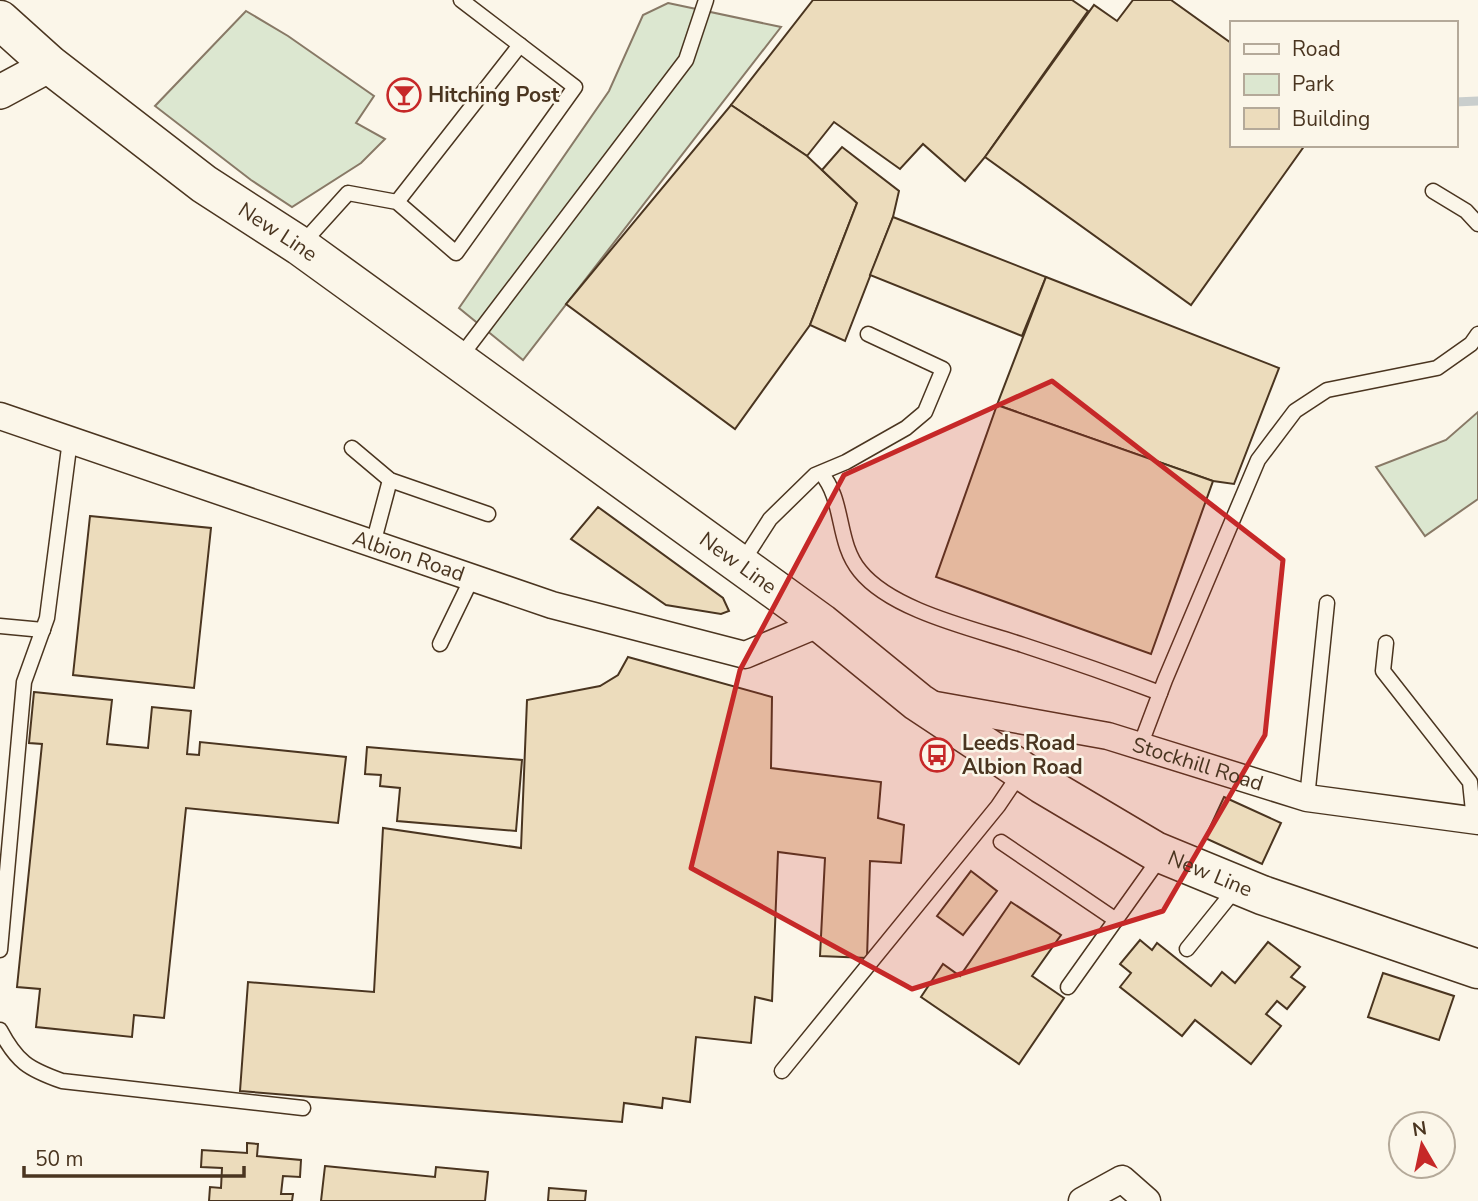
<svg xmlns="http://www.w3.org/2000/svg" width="1478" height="1201" viewBox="0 0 1478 1201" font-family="'Nunito Sans',sans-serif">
<rect width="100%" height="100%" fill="#fbf6e9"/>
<!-- green -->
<g fill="#dce7d0" stroke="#887966" stroke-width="2">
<polygon points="668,3 781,27 523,360 459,308 609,91 643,15"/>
<polygon points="246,11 288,36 374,96 356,123 385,139 361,163 292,207 251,180 155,106"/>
<polygon points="1478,412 1478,499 1425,536 1376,467 1446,440"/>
</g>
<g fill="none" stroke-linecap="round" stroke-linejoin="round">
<!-- stream -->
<polyline stroke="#c9cecd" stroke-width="9" points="1455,102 1478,101"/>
</g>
<!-- building -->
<g fill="#ecdcbc" stroke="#4a3520" stroke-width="2">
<polygon points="813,0 1072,0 1088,11 985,157 965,181 923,144 900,169 834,122 807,156 731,105"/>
<polygon points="1133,0 1171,0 1231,43 1231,145 1305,145 1191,305 985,157 1094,5 1117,21"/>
<polygon points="731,105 807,156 857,203 810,325 735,429 566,304"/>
<polygon points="842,147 899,191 893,217 845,341 810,325 857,203 822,170"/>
<polygon points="893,217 1046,277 1022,336 870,275"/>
<polygon points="1046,277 1279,368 1234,484 1213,481 997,405"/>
<polygon points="997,405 1213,481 1151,654 936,577"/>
<polygon points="598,507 723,598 729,611 721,614 666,605 571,539"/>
<polygon points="90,516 211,528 194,688 73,675"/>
<polygon points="628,657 772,697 771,768 881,782 878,818 904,825 901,863 870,861 867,958 820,956 825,858 778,852 772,1001 755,997 751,1043 696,1037 690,1102 663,1098 662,1108 624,1103 622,1122 240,1091 248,982 374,992 383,828 521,848 527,700 600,686 618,675"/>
<polygon points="34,692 112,700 107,744 148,748 152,707 191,711 187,754 199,755 200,742 346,757 338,823 186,808 164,1018 134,1015 132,1037 36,1027 40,989 17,987 42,744 29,743"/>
<polygon points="367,747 522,760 516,831 397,821 400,788 380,786 381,775 365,774"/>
<polygon points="1224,797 1281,823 1262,864 1205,838"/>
<polygon points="971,871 997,891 963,935 937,916"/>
<polygon points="1011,902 1061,935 1032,976 1064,998 1019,1064 921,997 943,964 960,976"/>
<polygon points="1140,940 1152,950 1157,943 1211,986 1222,972 1235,983 1268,942 1300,967 1291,977 1305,987 1287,1009 1277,1001 1266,1014 1281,1026 1251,1064 1195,1020 1182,1036 1120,987 1131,973 1120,964"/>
<polygon points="1383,973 1454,996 1439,1040 1368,1017"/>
<polygon points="247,1143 258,1144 257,1156 301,1160 300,1177 283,1176 281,1194 293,1194 292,1201 209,1201 210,1187 221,1188 222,1168 201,1167 202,1150 247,1153"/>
<polygon points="325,1166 435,1177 436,1167 488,1172 485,1201 321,1201"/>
<polygon points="549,1188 586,1191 585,1201 548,1201"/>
</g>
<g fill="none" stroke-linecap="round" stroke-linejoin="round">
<defs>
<g id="service">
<polyline points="1433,191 1466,211 1478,224"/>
<polyline points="397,202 520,45"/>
<polyline points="301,245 348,193 397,202 456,253 575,87 461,0"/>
<polyline points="458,360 686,60 706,0"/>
<polyline points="352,448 390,480 488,514"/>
<path d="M821 473C845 501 836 542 860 571 892 611 975 629 1023 645 1069 660 1115 676 1160 693"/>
<polyline points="373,544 390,480"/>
<polyline points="741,564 770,519 815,475 846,462 906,428 925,412 943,369 868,334"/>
<polyline points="0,626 43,630"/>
<polyline points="1386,643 1383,671 1470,782 1474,821"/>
<polyline points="440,644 472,578"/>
<polyline points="1140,746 1165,680 1258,460 1295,411 1327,390 1437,368 1471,344 1478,334"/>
<polyline points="1307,798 1327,603"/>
<polyline points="1001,842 1116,920"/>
<polyline points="1187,949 1237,887"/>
<polyline points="0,950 24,682 47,618 70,440"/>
<polyline points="1068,987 1162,855"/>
<path d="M0 1030C17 1062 28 1069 62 1081L303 1108"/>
<polyline points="782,1071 998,806 1021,772"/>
</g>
<g id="minor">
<path id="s1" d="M0 416 552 605 745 655 821 623"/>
<path id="s2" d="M930 704 1108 736 1307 798 1478 821"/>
<polyline points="1082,1201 1122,1179 1147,1201"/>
</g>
<polyline id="tertiary" points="0,92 50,65"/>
<g id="primary">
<path id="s3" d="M0 20 50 65 204 184 300 246 821 623 918 702 1042 784 1155 851 1262 895 1478 969"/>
</g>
</defs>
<!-- service casing -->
<use href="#service" stroke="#4a3520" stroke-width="17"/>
<!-- minor casing -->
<use href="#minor" stroke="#4a3520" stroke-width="29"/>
<!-- tertiary casing -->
<use href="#tertiary" stroke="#4a3520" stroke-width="36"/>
<!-- primary casing -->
<use href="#primary" stroke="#4a3520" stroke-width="41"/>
<!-- service -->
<use href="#service" stroke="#fbf6e9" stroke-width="14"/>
<!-- minor -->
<use href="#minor" stroke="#fbf6e9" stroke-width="26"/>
<!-- tertiary -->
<use href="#tertiary" stroke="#fbf6e9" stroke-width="33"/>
<!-- primary -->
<use href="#primary" stroke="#fbf6e9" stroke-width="38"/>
</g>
<!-- marked area -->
<path fill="#c62828" fill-opacity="0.2" stroke="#c62828" stroke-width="5" stroke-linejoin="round" d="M1052 381 1283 560 1265 735 1163 911 912 989 691 868 740 670 844 475Z"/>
<!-- icons -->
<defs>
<symbol id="bar-ring" viewBox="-11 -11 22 22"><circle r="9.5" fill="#fbf6e9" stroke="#c62828" stroke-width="1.5"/><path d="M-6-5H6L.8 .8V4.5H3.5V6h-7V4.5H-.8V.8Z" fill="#c62828"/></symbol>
<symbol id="bus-ring" viewBox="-11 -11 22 22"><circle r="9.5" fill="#fbf6e9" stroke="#c62828" stroke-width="1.5"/><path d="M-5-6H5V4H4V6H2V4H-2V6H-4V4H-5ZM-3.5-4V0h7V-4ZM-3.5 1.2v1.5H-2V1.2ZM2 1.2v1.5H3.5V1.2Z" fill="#c62828"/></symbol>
</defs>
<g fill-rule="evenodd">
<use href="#bar-ring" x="385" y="76" width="38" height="38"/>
<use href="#bus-ring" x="918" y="736" width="38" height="38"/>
</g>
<g text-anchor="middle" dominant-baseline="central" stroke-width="5" stroke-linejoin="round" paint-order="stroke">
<!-- poi labels -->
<g font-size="21" font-weight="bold" fill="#4a3520" stroke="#fbf6e9" text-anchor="start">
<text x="428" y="95">Hitching Post</text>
<text x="962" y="743">Leeds Road<tspan x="962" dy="24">Albion Road</tspan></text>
</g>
<!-- street labels -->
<g font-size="21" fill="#4a3520" stroke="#fbf6e9">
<text stroke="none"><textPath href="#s3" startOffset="350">New Line</textPath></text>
<text stroke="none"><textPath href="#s1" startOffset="432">Albion Road</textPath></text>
<text stroke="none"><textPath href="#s3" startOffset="917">New Line</textPath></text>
<text stroke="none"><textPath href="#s2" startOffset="275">Stockhill Road</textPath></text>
<text stroke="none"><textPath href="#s3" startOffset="1484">New Line</textPath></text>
</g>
</g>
<!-- legend -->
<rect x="1230" y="21" width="228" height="126" fill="#fbf6e9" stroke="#b4a999" stroke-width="2"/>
<rect x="1244" y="44" width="35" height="10" fill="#fbf6e9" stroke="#b4a999" stroke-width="2"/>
<text x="1292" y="56" font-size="21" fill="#4a3520">Road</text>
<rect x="1244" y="74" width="35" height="21" fill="#dce7d0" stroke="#b4a999" stroke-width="2"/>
<text x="1292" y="91" font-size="21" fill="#4a3520">Park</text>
<rect x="1244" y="108" width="35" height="21" fill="#ecdcbc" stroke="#b4a999" stroke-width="2"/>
<text x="1292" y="126" font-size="21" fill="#4a3520">Building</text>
<!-- north arrow -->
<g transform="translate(1422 1145) rotate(351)"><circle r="33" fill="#fbf6e9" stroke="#b4a999" stroke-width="2"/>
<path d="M0-5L12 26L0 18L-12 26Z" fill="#c62828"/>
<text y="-10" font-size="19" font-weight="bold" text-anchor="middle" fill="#4a3520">N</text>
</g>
<!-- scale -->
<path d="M24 1166v10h220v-10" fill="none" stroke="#4a3520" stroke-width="3.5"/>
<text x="35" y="1166" font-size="21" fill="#4a3520" stroke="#fbf6e9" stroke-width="5" paint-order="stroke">50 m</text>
</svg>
